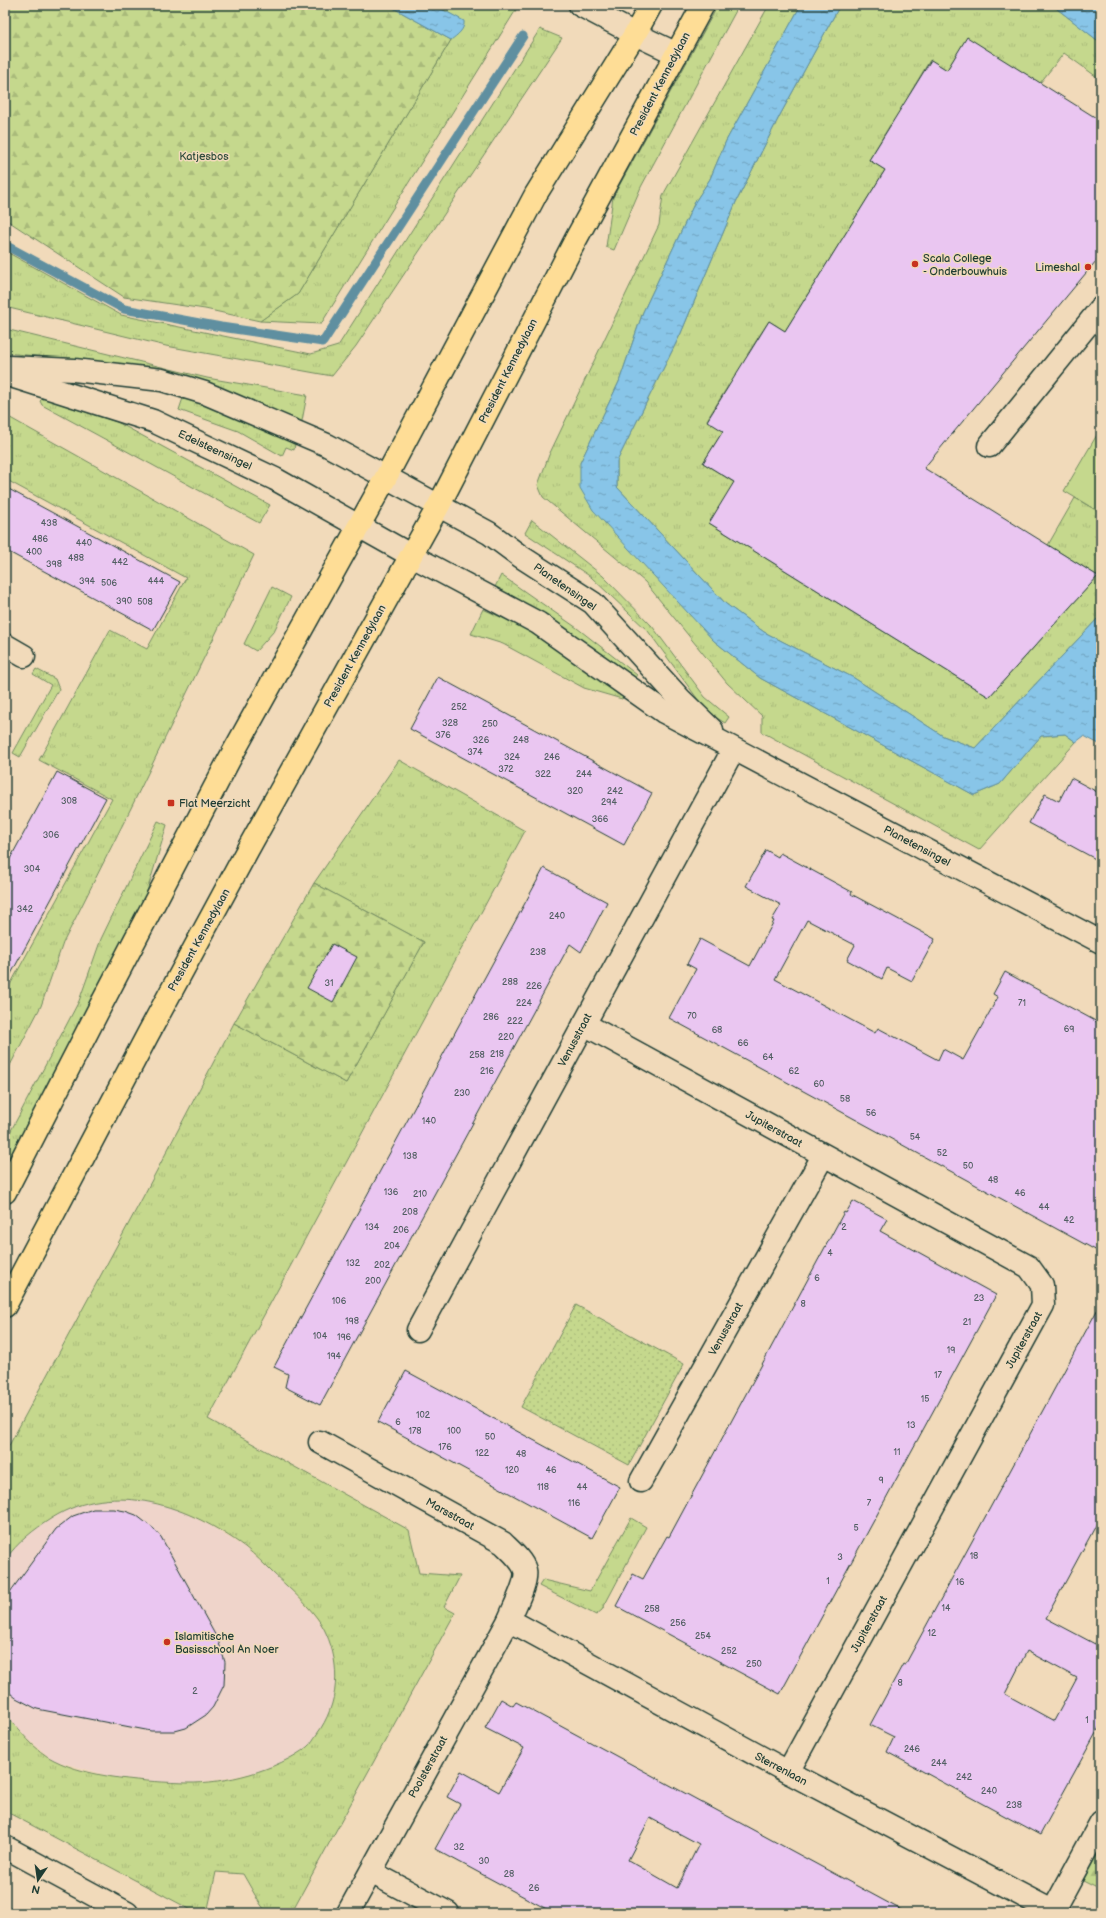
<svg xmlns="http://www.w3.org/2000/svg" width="1106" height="1918" viewBox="0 0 1106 1918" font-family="'Balsamiq Sans',sans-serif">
<defs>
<pattern id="grass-tufts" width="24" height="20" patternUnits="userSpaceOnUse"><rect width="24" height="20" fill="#c5d88d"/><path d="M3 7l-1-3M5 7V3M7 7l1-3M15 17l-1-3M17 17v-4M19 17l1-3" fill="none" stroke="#a9ba7a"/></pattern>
<pattern id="forest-firs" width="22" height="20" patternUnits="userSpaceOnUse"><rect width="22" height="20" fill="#c5d88d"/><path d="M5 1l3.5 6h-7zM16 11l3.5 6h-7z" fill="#a9ba7a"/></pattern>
<pattern id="park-dots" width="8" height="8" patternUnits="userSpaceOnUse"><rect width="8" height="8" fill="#c5d88d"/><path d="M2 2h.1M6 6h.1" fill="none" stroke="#a9ba7a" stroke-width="1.8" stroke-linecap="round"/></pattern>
<pattern id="water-ripples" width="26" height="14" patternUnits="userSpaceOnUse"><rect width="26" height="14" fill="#88c5e8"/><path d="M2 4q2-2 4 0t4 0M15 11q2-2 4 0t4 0" fill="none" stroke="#6fa1bd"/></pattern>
</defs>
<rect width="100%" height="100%" fill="#f1daba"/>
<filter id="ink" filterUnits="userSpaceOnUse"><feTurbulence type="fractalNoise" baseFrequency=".025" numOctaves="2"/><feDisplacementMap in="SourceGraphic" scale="8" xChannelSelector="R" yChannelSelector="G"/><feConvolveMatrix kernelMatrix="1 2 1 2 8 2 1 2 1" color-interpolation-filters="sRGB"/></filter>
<g filter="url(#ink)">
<!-- built -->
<polygon fill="#efd4ca" points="102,1499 139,1500 172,1507 209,1525 245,1548 289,1588 311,1612 326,1632 332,1652 337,1676 333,1702 324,1725 309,1746 291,1758 266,1770 223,1779 192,1783 161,1782 113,1777 53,1760 26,1737 5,1713 5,1560 16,1544 38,1527 69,1508"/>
<!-- grass -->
<g fill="url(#grass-tufts)" stroke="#728a60">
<polygon points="434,5 519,5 321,324 260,321 298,294 451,40 464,22"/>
<polygon points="718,5 739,5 641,187 614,250 606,247 613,197"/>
<polygon points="769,5 801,5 726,141 710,179 695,202 643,312 619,382 580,463 713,640 760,678 974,795 1000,784 1041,736 1065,734 1076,742 979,850 762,732 762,716 727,683 645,582 543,497 538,485 549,455 659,225 663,195"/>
<polygon points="840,5 1052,5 1101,43 1101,80 1064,53 1040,83 967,38 947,70 930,60 909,95 925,105 906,135 890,125 869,160 885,170 785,331 769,321 747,355 763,366 744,396 728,386 707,420 723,431 703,463 735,483 709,523 989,697 1098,576 1048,545 1075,498 1101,513 1101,615 975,748 943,736 854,678 764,632 726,604 617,487 617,461 681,333 736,202 780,115"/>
<polygon points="540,29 562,38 356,346 332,376 166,346 5,307 5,251 121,315 311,354 338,346"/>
<polygon points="5,329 207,378 307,395 301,426 78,360 5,353"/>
<polygon points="43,398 117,422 270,505 259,523 42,405 40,401"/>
<polygon points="183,398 220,409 295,444 294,450 286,447 282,456 238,431 179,410"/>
<polygon points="5,415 254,555 131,808 63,943 41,1006 5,1075 5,994 112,799 39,760 110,630 147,649 186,578 5,479"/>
<polygon points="532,520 603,576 652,626 705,697 729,717 725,723 707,712 648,631 591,577 525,533"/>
<polygon points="501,575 577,628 637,675 636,680 494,589"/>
<polygon points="272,587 291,597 274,631 256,651 244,644"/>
<polygon points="483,609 530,630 625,696 622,699 584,688 503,644 471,634"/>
<polygon points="36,669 55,679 59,689 20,757 13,753 51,685 33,674"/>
<path d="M399 760 525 831 208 1419 409 1530 419 1573 460 1576 444 1607 455 1613 291 1913H267L259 1902 243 1874 216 1872 207 1913H197L5 1811V1713C17 1728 36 1752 54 1760 89 1778 147 1782 187 1783 224 1784 278 1770 307 1747 311 1744 314 1738 317 1734 339 1704 341 1666 326 1633 317 1612 290 1589 273 1573 264 1564 255 1555 245 1547 189 1506 115 1479 52 1518 33 1530 18 1542 5 1560V1453L143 1197 234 1023 346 1083 424 942 314 883Z"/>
<polygon points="158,821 167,825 145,898 5,1170 5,1142 79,1001 101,939"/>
<polygon points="631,1518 646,1527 602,1610 596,1615 539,1586 543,1580 590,1591"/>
</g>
<!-- forest -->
<g fill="url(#forest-firs)" stroke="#728a60">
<polygon points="5,5 388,5 451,40 298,294 260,321 205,309 124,297 5,219"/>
<polygon points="314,883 424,942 346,1083 234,1023"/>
<polygon points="1101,1848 1101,1890 1083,1881"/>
</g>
<!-- park -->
<polygon fill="url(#park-dots)" stroke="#728a60" points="576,1305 684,1364 629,1465 521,1407"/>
<!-- pitch -->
<polygon fill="#c5d88d" stroke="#728a60" points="1101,428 1101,513 1064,491"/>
<!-- water -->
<g fill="url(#water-ripples)" stroke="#5e8fa0">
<path d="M388 5H434L464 21C465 30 457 35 451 40Z"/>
<polygon points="801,5 840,5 780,115 736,202 681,333 617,461 617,487 726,604 764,632 854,678 943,736 975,748 1101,615 1101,745 1084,736 1076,742 1065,734 1041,736 1000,784 974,795 760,678 713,640 593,510 580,488 580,463 619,382 643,312 695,202 710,179 726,141"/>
<polygon points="1052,5 1101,5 1101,43"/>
</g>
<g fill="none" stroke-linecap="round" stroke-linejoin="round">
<!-- stream -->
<polyline stroke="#5e8fa0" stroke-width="9" points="5,245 124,309 221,327 323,342 523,36"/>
</g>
<!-- building -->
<g fill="#eac6f1" stroke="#1f3d34" fill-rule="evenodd">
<polygon points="967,37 1101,121 1101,255 924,468 1098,576 989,697 709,523 734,482 703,463 723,431 707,421 769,321 785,331 885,170 869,160 931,60 947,70"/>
<polygon points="5,487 180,582 153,630 5,550"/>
<polygon points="438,677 652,793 624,845 410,729"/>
<polygon points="57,772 106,798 5,985 5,868"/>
<polygon points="1071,778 1101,794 1101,862 1029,823 1045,794 1059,801"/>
<polygon points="766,850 778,857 780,853 852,892 851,894 935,939 912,981 887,968 882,979 847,960 855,945 807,920 775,979 875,1033 878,1028 938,1060 943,1049 963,1060 998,997 993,994 1005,972 1101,1024 1101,1253 669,1018 696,969 687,964 700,939 750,966 774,921 772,920 781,905 746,886"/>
<polygon points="544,868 607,902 581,952 570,944 320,1405 285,1387 288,1374 274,1367"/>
<polygon points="332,944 357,957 333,1002 307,988"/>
<polygon points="853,1201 887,1219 880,1231 996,1295 780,1694 616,1606 633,1574 643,1579 667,1536 669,1537 844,1212 846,1213"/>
<path d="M1101 1303V1516L1046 1618 1095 1644 1101 1634V1724L1040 1835 887 1752 894 1737 870 1725 903 1664 905 1665ZM1027 1651 1077 1678 1054 1721 1005 1694Z"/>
<polygon points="406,1371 620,1487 592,1538 378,1422"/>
<polygon points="93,1509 114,1509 125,1511 136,1515 154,1529 161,1537 218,1640 225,1662 224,1685 213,1707 206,1715 186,1728 175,1731 151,1731 37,1709 16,1698 5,1689 5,1599 56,1529 73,1516"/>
<path d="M501 1699 513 1706 516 1702 907 1913H554L435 1849 460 1804 447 1797 461 1771 499 1792 524 1748 485 1728ZM650 1818 699 1844 677 1888 628 1860Z"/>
</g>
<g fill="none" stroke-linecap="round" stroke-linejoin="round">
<defs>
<g id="minor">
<polyline points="580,5 635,34 677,54"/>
<polyline points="8,367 74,370 162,380 205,393 327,445 489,533 520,556 593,603 680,699 712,730"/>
<polyline points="5,374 153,421 275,479 412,556 538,623 664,712 1101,942"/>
<polyline points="989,446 1101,308"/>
<polyline points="5,645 24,656"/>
<polyline points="584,1024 1029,1267 1042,1285 1043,1305 788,1772"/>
<polyline points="418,1330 733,750"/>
<path d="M320 1442 503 1543C510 1550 522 1560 525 1570 528 1582 513 1609 509 1620L348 1913"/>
<polyline points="641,1481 823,1156"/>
<polyline points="509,1620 788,1772 1056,1913"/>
<polyline points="5,1847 127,1913"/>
<polyline points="371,1872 448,1913"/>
<polyline points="1053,1911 1101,1822"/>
</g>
<g id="major">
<polyline points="5,1192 101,1005 229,760 386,477 536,194 635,34 651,5"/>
<polyline points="5,1306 147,1036 248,849 439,505 576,239 703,5"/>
</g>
</defs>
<!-- minor casing -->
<use href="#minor" stroke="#1f3d34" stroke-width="25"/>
<!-- major casing -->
<use href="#major" stroke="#1f3d34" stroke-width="25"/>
<!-- minor -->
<use href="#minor" stroke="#f1daba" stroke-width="22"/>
<!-- major -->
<use href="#major" stroke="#fedd96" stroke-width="22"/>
</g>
</g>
<!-- markers -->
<g fill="#c8321e" stroke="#f1daba" stroke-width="1.5">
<circle cx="915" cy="264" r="4"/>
<circle cx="1088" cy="267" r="4"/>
<rect x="167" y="799" width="8" height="8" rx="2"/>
<circle cx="167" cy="1642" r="4"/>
</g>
<g text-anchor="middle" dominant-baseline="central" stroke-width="3" stroke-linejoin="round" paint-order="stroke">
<!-- number labels -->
<g font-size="9" fill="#525f63">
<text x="49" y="523">438</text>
<text x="40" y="539">486</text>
<text x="84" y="543">440</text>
<text x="34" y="552">400</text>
<text x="76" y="558">488</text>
<text x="120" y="562">442</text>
<text x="54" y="564">398</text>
<text x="87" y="581">394</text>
<text x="156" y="581">444</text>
<text x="109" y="583">506</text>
<text x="124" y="601">390</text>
<text x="145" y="602">508</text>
<text x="459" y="707">252</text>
<text x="450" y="723">328</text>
<text x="490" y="724">250</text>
<text x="443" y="735">376</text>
<text x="481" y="740">326</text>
<text x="521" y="740">248</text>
<text x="475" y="752">374</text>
<text x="512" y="757">324</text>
<text x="552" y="757">246</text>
<text x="506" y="769">372</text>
<text x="543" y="774">322</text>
<text x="584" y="774">244</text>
<text x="575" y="791">320</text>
<text x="615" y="791">242</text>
<text x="69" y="801">308</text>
<text x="609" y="802">294</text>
<text x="600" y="819">366</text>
<text x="51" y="835">306</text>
<text x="32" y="869">304</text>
<text x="25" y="909">342</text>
<text x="557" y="916">240</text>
<text x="538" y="952">238</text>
<text x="510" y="982">288</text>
<text x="329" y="983">31</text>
<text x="534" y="986">226</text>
<text x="524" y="1003">224</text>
<text x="1022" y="1003">71</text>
<text x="692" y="1016">70</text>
<text x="491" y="1017">286</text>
<text x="515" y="1021">222</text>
<text x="1069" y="1029">69</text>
<text x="717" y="1030">68</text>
<text x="506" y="1037">220</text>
<text x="743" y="1043">66</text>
<text x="497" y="1054">218</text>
<text x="477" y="1055">258</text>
<text x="768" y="1057">64</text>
<text x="487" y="1071">216</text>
<text x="794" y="1071">62</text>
<text x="819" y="1084">60</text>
<text x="462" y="1093">230</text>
<text x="845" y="1099">58</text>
<text x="871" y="1113">56</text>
<text x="429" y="1121">140</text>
<text x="915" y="1137">54</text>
<text x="942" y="1153">52</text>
<text x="410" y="1156">138</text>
<text x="968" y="1166">50</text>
<text x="993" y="1180">48</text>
<text x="391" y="1192">136</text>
<text x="1020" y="1193">46</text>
<text x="420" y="1194">210</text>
<text x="1044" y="1207">44</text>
<text x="410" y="1212">208</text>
<text x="1069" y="1220">42</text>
<text x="372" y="1227">134</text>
<text x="844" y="1227">2</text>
<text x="401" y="1230">206</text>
<text x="392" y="1246">204</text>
<text x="830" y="1253">4</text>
<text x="353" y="1263">132</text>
<text x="382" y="1265">202</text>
<text x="817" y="1278">6</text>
<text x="373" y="1281">200</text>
<text x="979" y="1298">23</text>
<text x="339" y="1301">106</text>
<text x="803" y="1304">8</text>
<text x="352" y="1321">198</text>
<text x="967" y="1322">21</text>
<text x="320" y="1336">104</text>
<text x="344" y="1337">196</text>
<text x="951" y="1350">19</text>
<text x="334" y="1356">194</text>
<text x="938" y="1375">17</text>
<text x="925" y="1399">15</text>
<text x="423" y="1415">102</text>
<text x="398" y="1422">6</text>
<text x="911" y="1425">13</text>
<text x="415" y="1431">178</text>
<text x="454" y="1431">100</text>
<text x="490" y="1437">50</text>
<text x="445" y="1447">176</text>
<text x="897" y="1452">11</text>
<text x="482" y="1453">122</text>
<text x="521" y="1454">48</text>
<text x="512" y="1470">120</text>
<text x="551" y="1470">46</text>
<text x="881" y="1480">9</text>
<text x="543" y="1487">118</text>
<text x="582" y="1487">44</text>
<text x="574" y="1503">116</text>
<text x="869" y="1503">7</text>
<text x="856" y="1528">5</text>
<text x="974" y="1556">18</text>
<text x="840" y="1557">3</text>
<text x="828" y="1581">1</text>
<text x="960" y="1582">16</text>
<text x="946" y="1608">14</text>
<text x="652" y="1609">258</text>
<text x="678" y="1623">256</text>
<text x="932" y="1633">12</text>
<text x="703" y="1636">254</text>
<text x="729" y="1651">252</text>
<text x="754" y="1664">250</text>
<text x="900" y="1683">8</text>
<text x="195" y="1691">2</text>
<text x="1087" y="1720">1</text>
<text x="912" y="1749">246</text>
<text x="939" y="1763">244</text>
<text x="964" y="1777">242</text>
<text x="989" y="1791">240</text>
<text x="1014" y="1805">238</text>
<text x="459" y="1847">32</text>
<text x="484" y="1861">30</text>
<text x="509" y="1874">28</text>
<text x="534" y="1888">26</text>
</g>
<!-- street labels -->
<g font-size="11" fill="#1f3d34" stroke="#f1daba">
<text transform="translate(660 84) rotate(-62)">President Kennedylaan</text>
<text transform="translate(508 371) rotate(-63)">President Kennedylaan</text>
<text transform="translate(215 450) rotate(25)">Edelsteensingel</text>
<text transform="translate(565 587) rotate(35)">Planetensingel</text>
<text transform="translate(355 656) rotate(-61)">President Kennedylaan</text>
<text transform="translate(917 846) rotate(28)">Planetensingel</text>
<text transform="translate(199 940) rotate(-61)">President Kennedylaan</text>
<text transform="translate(575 1040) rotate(-62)">Venusstraat</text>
<text transform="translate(774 1129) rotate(29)">Jupiterstraat</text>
<text transform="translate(726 1329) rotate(-61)">Venusstraat</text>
<text transform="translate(1024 1340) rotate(-61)">Jupiterstraat</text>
<text transform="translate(450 1514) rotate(29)">Marsstraat</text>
<text transform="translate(869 1624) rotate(-61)">Jupiterstraat</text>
<text transform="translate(428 1767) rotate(-61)">Poolsterstraat</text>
<text transform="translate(781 1769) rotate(28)">Sterrenlaan</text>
</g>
<!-- park labels -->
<g font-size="11" fill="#304c3d" stroke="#f1daba">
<text x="204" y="156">Katjesbos</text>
</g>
<!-- poi labels -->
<g font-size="11" fill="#1f3d34" stroke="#f1daba" text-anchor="start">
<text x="923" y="258">Scala College<tspan x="923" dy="13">- Onderbouwhuis</tspan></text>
<text x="1080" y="267" text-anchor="end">Limeshal</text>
<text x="179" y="803">Flat Meerzicht</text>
<text x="175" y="1636">Islamitische<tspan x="175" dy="13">Basisschool An Noer</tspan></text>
</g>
</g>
<!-- margin -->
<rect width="1106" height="1918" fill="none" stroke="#f1daba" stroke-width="20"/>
<rect x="10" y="10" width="1086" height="1898" fill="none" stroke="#1f3d34" stroke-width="1.5" filter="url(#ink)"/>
<!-- north arrow -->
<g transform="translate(38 1880) rotate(193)" stroke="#f1daba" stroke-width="3" paint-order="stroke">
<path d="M0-3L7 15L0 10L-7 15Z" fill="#1f3d34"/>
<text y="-6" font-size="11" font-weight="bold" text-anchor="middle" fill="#1f3d34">N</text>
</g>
</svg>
